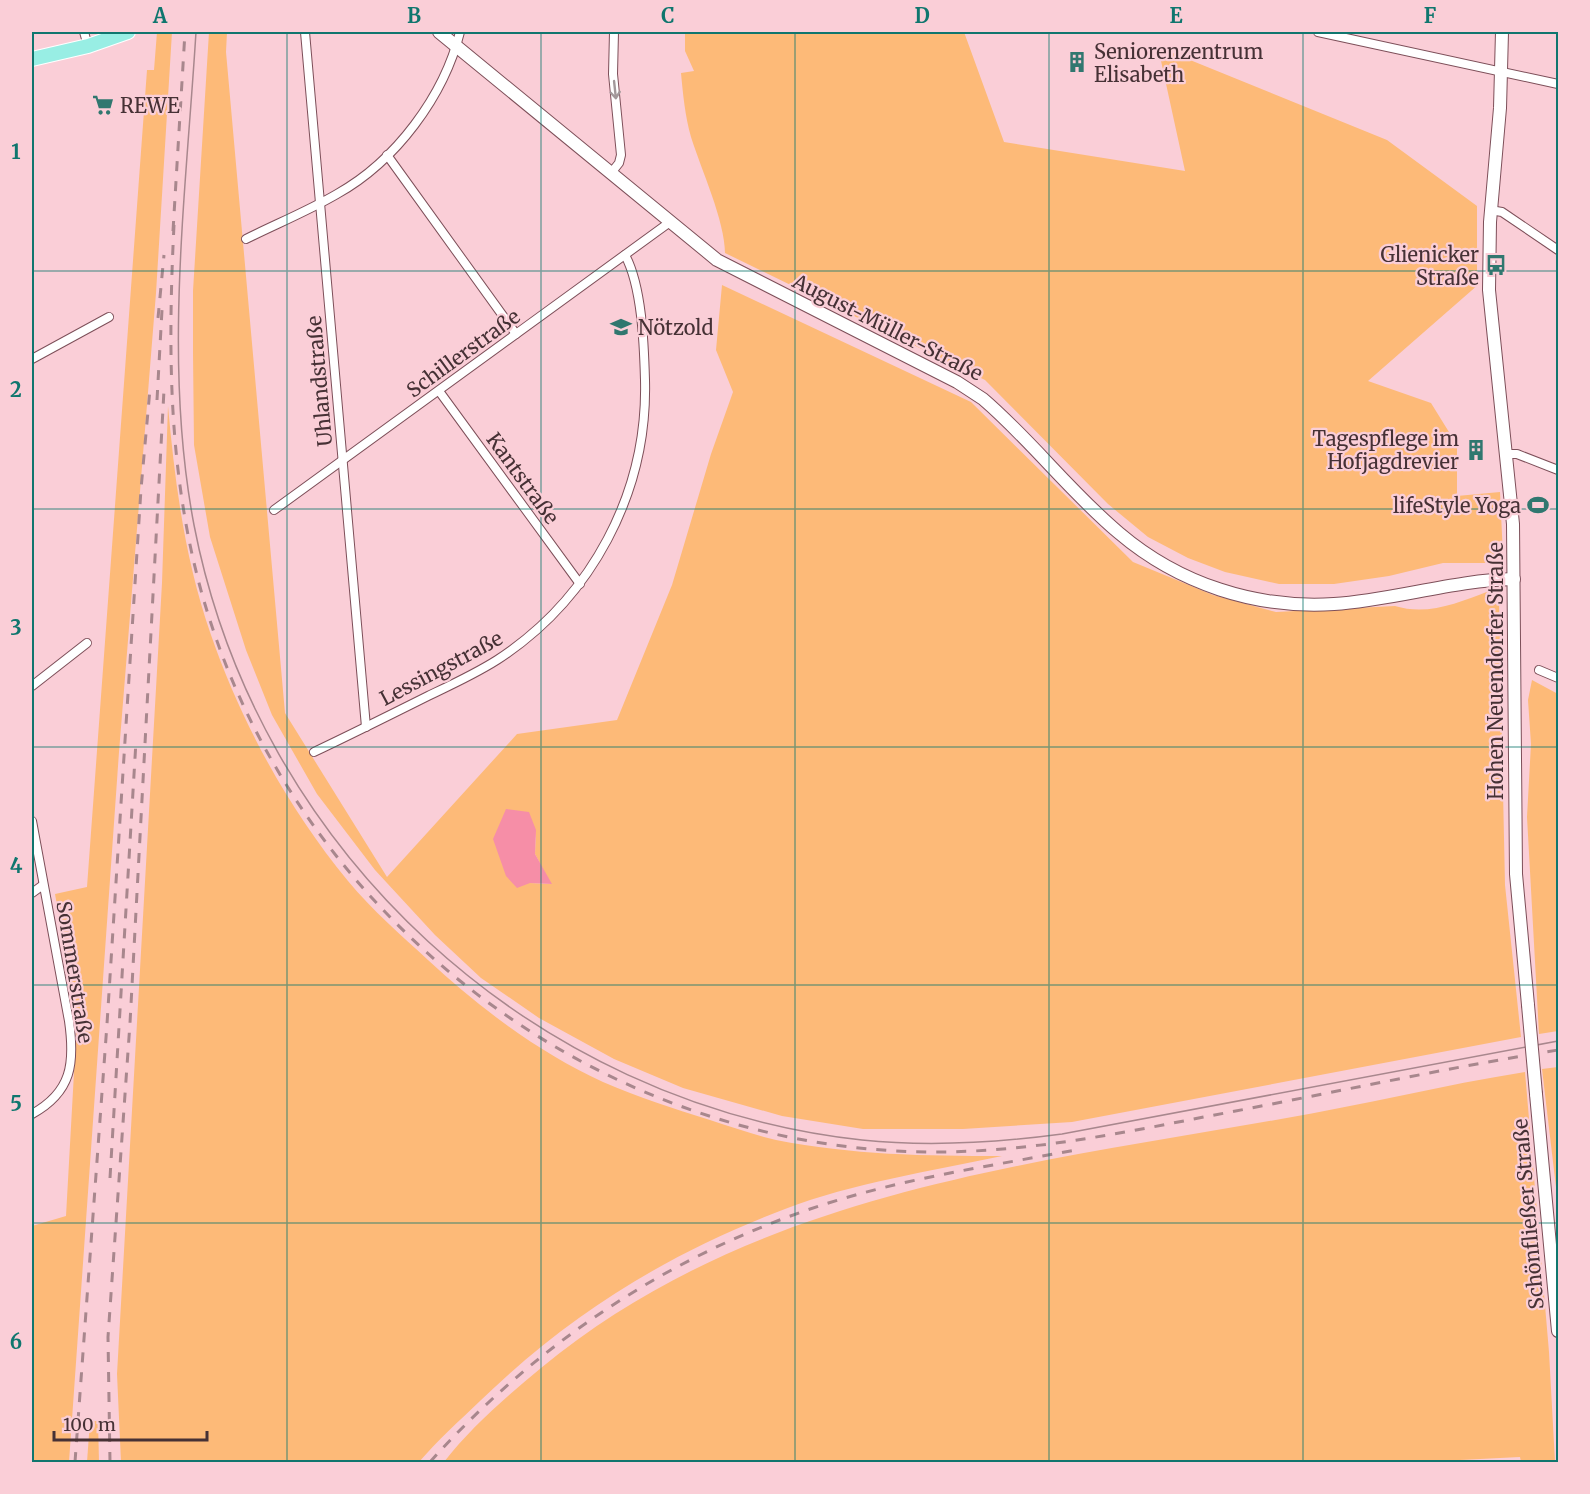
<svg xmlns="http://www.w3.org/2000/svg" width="1590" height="1494" viewBox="0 0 1590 1494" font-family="Merriweather,serif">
<rect width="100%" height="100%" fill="#faced7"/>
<!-- green -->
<g fill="#fdba78" fill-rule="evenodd">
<polygon points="157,32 172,32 156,293 119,752 69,1462 32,1462 32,1226 66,1216 77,1019 55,894 87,887 147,70 154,70"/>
<path d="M209 32H227L226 52 285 713 387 877 517 734 617 720 672 585 711 454 733 392 716 350 722 285 971 402 1133 562 1213 595 1276 612 1395 606C1427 616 1458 603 1489 591L1499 602 1505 885 1521 1037 1072 1122 963 1129H863L782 1116 683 1088 614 1059 539 1018 481 978 435 935 375 870 317 794 272 715 246 650 210 537 194 445 193 353V291ZM536 830 535 854 551 884 530 883Z"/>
<path d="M685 32H964L1004 142 1185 171 1158 47 1387 140 1477 206V276L1479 284 1368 381 1431 403 1457 445V496L1500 492 1503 556 1490 563H1443L1389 576 1334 584H1279L1225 572 1188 558 1148 537 1108 504 985 380 725 253C725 221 701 169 691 137 685 116 683 94 681 73L694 71 685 51Z"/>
<path d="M168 406C175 484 185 560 211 635 242 724 288 808 348 881 372 910 401 935 428 960 481 1009 538 1052 603 1082 638 1097 674 1109 710 1120 732 1127 754 1135 776 1140 853 1155 924 1156 1002 1156 931 1171 853 1183 785 1209 667 1254 571 1313 480 1401 459 1421 438 1440 419 1462H121L117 1374 162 583Z"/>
<polygon points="1532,680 1558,694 1558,1031 1539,1034 1527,817 1531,744 1528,700"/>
<polygon points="1558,1067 1558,1204 1542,1069"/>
<path d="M1525 1072 1549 1352 1555 1462H1521L1520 1457 1420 1462H444C471 1427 507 1396 541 1368 752 1194 1021 1165 1281 1119 1363 1105 1443 1085 1525 1072Z"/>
<polygon points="90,1421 98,1421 99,1462 87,1462"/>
</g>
<!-- water -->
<polygon fill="#f68ea7" points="506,809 529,812 536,830 535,854 552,884 530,883 517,888 506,876 493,839"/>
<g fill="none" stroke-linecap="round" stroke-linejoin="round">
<defs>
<g id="street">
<polyline points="84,32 88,46"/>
<polyline points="305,32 366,727"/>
<polyline points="1318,32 1558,84"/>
<polyline points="387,155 516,334"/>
<polyline points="611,173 619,163 621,155 613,74 614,32"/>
<polyline points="1490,210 1502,212 1558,250"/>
<path d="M246 239C276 224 308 211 337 194 396 161 444 96 460 32"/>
<polyline points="32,359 109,317"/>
<polyline points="439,391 580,584"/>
<polyline points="1506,454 1517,454 1558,470"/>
<polyline points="274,510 670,222"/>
<polyline points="1539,670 1558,678"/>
<polyline points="32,686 87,643"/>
<path d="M314 752C352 734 390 715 428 696 451 685 475 674 497 660 591 599 648 493 645 380 644 344 642 286 625 255"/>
<path d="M32 821 69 1021C75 1063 72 1092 32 1114"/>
<polyline points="32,893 43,885"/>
</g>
<g id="secondary">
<path d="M439 32 717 260 957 382 983 399C1031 440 1070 492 1119 533 1179 584 1256 609 1334 604 1394 600 1454 580 1514 579"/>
<polyline points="1502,32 1500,108 1490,222 1489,290 1513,524 1516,874 1528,1005"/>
<polyline points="1536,1094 1558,1331"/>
</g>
<polyline id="primary" points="32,59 88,46 128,32"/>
</defs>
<!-- street casing -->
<use href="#street" stroke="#7d4f59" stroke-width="10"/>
<!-- secondary casing -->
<use href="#secondary" stroke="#7d4f59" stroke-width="14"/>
<!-- primary casing -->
<use href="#primary" stroke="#fff" stroke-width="16"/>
<!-- street -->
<use href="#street" stroke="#fff" stroke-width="8"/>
<!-- secondary -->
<use href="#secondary" stroke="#fff" stroke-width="12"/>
<!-- primary -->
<use href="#primary" stroke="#98eee4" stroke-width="14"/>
<!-- tram -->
<path stroke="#a8878d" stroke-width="1.5" d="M196 32C186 194 163 363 194 525 257 851 532 1104 862 1140 929 1147 995 1143 1062 1134L1558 1041"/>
<!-- rail -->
<g stroke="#a8878d" stroke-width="3" stroke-dasharray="10 10" stroke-linecap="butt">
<path d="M174 225C168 345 168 465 199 583 285 908 590 1148 927 1152 1021 1153 1112 1135 1204 1117 1322 1095 1440 1069 1558 1050"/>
<polyline points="173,231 185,32"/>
<polyline points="158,318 164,255"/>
<polyline points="157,400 162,310"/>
<polyline points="110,1178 136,741"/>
<polyline points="75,1462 107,1024 141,489 150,389"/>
<polyline points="110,1462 108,1337 130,1023 164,390"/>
<path d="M430 1462C545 1334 692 1240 859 1194 932 1174 1007 1163 1081 1149"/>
</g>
<defs>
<polyline id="secondary-bridge" points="1528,1005 1536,1094"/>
</defs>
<!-- secondary-bridge casing -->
<use href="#secondary-bridge" stroke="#7d4f59" stroke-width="14" stroke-linecap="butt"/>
<!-- secondary-bridge -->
<use href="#secondary-bridge" stroke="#fff" stroke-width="12"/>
</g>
<!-- one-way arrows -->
<defs><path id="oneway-shaft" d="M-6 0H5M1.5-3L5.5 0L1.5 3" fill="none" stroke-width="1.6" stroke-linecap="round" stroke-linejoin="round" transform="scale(1.5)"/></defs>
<use stroke="#a2989a" href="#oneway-shaft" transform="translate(615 90) rotate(84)"/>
<!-- grid -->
<path fill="none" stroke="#0f766e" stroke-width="1.5" stroke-opacity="0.55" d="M287 32V1462M541 32V1462M795 32V1462M1049 32V1462M1303 32V1462M32 271H1558M32 509H1558M32 747H1558M32 985H1558M32 1223H1558"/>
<!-- icons -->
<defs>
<symbol id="building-bare" viewBox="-9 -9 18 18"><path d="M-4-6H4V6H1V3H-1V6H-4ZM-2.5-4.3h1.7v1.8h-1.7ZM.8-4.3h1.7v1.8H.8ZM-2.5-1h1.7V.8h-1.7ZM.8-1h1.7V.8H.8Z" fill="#30776f" stroke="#faced7" stroke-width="2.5" paint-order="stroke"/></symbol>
<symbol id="supermarket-bare" viewBox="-9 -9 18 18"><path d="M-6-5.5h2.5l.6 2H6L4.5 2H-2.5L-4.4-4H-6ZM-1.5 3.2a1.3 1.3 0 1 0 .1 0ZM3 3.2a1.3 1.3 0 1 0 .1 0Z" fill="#30776f" stroke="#faced7" stroke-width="2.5" paint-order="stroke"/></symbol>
<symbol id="bus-bare" viewBox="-9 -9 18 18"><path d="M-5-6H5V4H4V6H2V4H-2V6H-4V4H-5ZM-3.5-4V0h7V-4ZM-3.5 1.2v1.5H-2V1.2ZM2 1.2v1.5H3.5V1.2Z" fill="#30776f" stroke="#faced7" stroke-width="2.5" paint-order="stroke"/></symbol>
<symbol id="school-bare" viewBox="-9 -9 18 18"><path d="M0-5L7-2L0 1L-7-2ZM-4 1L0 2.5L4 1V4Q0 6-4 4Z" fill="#30776f" stroke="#faced7" stroke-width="2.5" paint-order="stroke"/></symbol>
<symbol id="stadium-bare" viewBox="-9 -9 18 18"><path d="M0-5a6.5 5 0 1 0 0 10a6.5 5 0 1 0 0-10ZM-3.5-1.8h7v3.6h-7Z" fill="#30776f" stroke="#faced7" stroke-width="2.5" paint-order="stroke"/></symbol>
</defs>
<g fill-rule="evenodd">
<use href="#building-bare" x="1062" y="47" width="30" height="30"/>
<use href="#supermarket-bare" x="88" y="90" width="30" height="30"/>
<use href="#bus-bare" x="1481" y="250" width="30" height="30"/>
<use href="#school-bare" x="606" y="312" width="30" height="30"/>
<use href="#building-bare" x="1461" y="435" width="30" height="30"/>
<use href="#stadium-bare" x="1523" y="490" width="30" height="30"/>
</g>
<g text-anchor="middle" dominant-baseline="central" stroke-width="4.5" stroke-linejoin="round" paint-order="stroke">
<!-- poi labels -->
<g font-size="20" fill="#463135" stroke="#faced7" text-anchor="start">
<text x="1094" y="51">Seniorenzentrum<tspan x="1094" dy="23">Elisabeth</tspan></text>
<text x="120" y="105">REWE</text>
<text x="1479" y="254" text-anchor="end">Glienicker<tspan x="1479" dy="23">Straße</tspan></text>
<text x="638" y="327">Nötzold</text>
<text x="1459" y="438" text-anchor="end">Tagespflege im<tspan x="1459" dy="23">Hofjagdrevier</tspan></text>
<text x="1521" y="505" text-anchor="end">lifeStyle Yoga</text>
</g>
<!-- street labels -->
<g font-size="20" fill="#463135" stroke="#faced7">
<text transform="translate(888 327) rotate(27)">August-Müller-Straße</text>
<text transform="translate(463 353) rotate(-36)">Schillerstraße</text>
<text transform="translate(319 381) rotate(-95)">Uhlandstraße</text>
<text transform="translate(523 478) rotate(54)">Kantstraße</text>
<text transform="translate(441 668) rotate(-28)">Lessingstraße</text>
<text transform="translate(1495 671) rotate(-90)">Hohen Neuendorfer Straße</text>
<text transform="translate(75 972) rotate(81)">Sommerstraße</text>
<text transform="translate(1528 1214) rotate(-95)">Schönfließer Straße</text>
</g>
</g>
<!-- border -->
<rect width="1590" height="1494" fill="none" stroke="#faced7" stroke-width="66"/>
<!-- scale -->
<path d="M54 1431v9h153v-9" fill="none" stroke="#463135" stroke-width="3"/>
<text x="63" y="1431" font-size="18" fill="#463135" stroke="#faced7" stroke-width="4.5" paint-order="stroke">100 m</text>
<rect x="33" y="33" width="1524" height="1428" fill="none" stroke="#0f766e" stroke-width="2"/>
<g font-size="20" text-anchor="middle" font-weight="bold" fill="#0f766e">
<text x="160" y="23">A</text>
<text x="414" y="23">B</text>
<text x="668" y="23">C</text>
<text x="922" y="23">D</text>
<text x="1176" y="23">E</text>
<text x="1430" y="23">F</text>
<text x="16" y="159">1</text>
<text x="16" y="397">2</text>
<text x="16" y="635">3</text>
<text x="16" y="873">4</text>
<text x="16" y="1111">5</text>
<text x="16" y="1349">6</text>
</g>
</svg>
